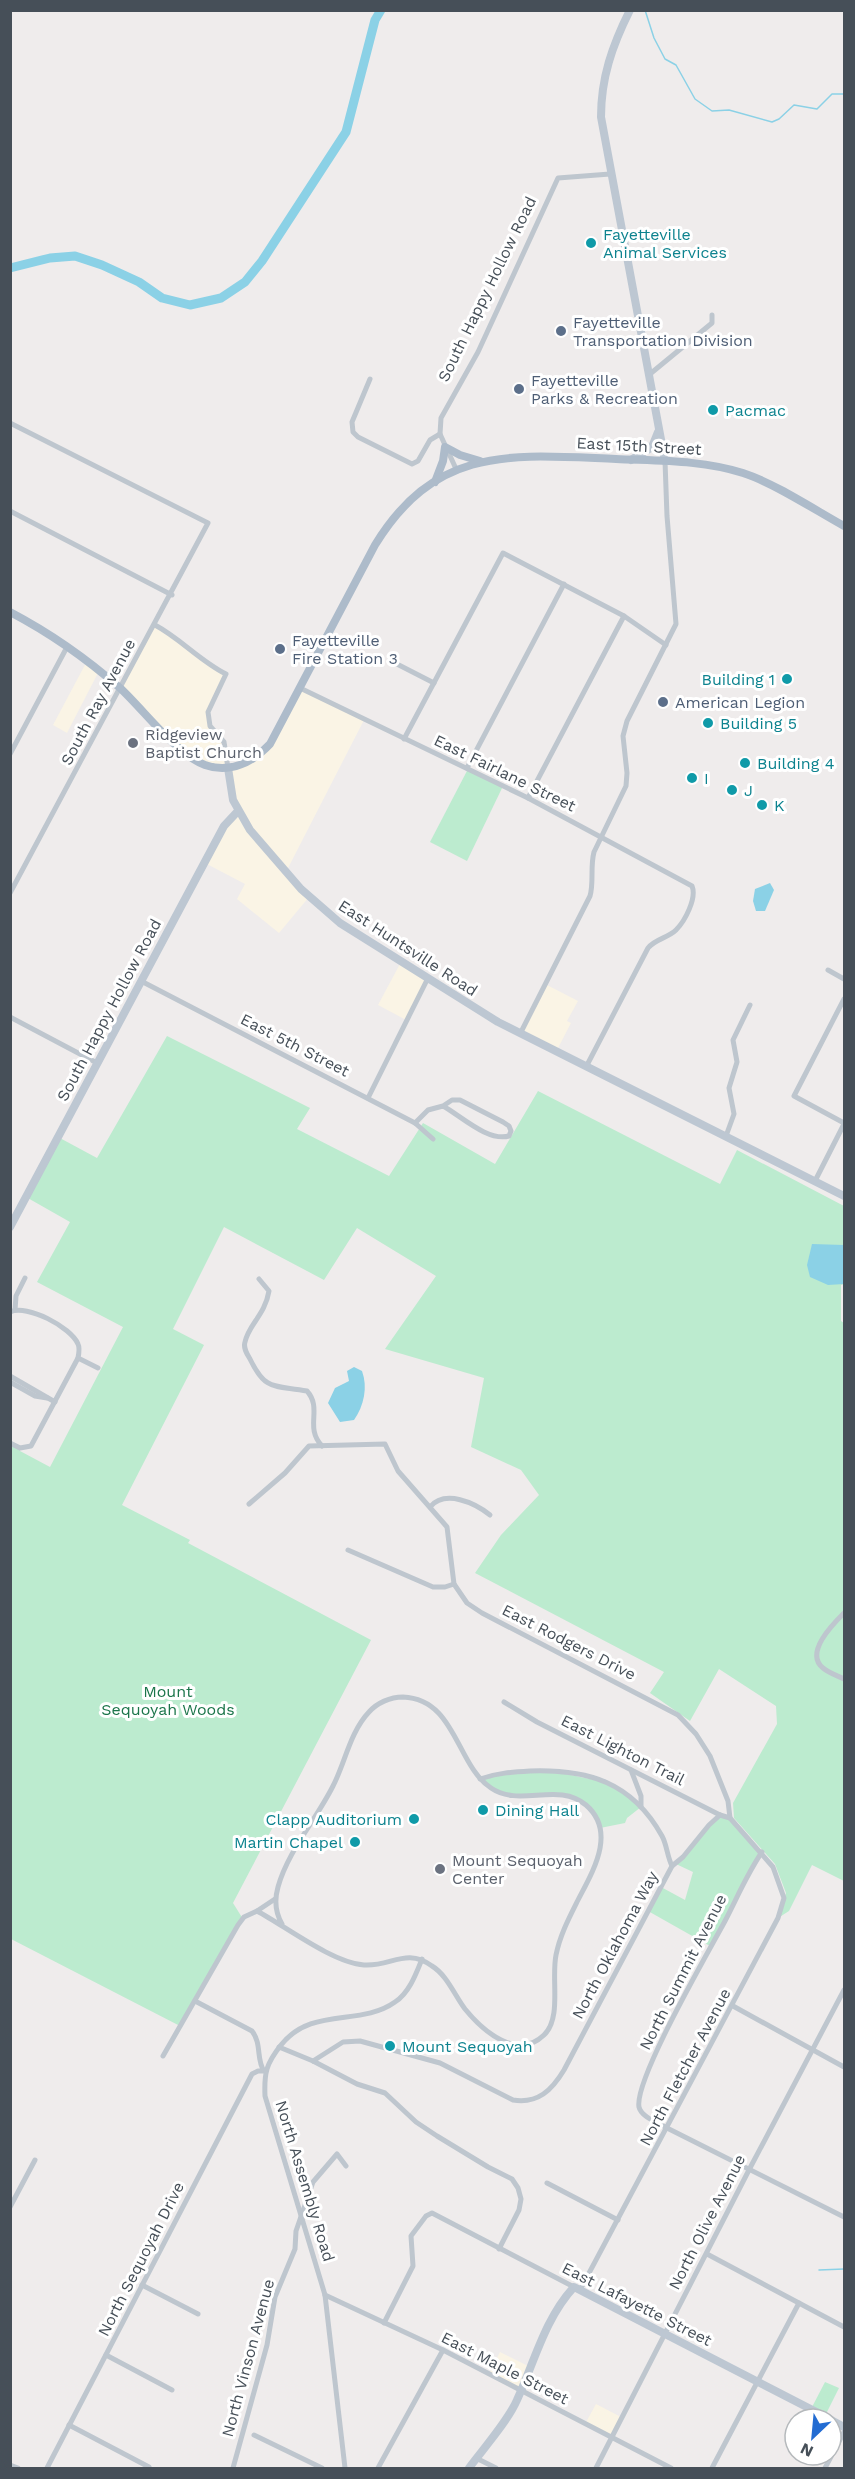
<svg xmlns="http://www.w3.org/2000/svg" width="855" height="2479" viewBox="0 0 855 2479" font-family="'Work Sans',sans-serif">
<rect width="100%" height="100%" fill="#efecec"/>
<!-- commercial -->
<g fill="#faf4e5">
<polygon points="155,625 226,674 211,704 208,720 220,737 228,768 262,753 300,688 364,720 286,872 309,897 279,933 237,899 245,884 205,863 238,811 228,768 193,759 120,689"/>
<polygon points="87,661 99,671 67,733 53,725"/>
<polygon points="401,962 427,980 408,1021 378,1005"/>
<polygon points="547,985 578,1001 567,1021 571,1023 557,1050 522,1033"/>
<polygon points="500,2352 530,2367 521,2391 489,2374"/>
<polygon points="596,2404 621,2417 612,2437 585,2424"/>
</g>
<!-- green -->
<g fill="#bcebcf">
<polygon points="468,769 503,786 467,861 430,842"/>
<polygon points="167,1036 310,1108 297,1129 389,1176 423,1123 495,1164 538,1091 720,1184 737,1150 844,1206 844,1284 841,1285 841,1321 844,1323 844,1881 812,1865 789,1911 778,1918 786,1893 775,1864 734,1818 733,1803 777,1724 776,1706 719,1669 690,1721 650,1693 664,1672 475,1573 501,1535 539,1495 521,1470 471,1447 484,1378 385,1349 436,1276 357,1228 324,1280 224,1227 173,1329 204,1345 122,1505 190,1540 188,1543 371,1640 233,1903 243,1919 180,2026 11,1939 10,1443 20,1448 20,1451 50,1467 123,1327 37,1282 70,1222 26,1197 58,1137 97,1158"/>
<path d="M547 1770 609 1783 641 1807 627 1818 625 1823 600 1828C577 1779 541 1803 500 1792 493 1790 486 1783 480 1779L494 1774Z"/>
<polygon points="720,1815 730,1818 762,1852 710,1946 648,1911 661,1887 685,1900 693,1872 676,1864"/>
<polygon points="825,2382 839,2388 825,2416 811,2409"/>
</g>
<!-- water -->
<g fill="#8bd1e6">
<polygon points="770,883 774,890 765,911 756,911 753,901 755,889"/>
<polygon points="812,1244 844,1245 844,1284 828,1285 810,1277 807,1265"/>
<path d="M354 1367 362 1371C368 1387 364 1406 354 1420L340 1422 328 1403 335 1388 349 1381 347 1371Z"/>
</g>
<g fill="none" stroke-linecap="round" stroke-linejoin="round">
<!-- stream -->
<g stroke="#8bd1e6" stroke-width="1.5">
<polyline points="645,10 654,38 665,59 676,65 695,99 712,111 729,110 772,122 779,119 794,105 817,109 832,94 844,94"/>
<polyline points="819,2270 844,2269"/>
</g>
<!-- river -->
<polyline stroke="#8bd1e6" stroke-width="9" points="10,268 50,258 75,256 102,265 139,282 162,298 190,305 221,298 245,282 262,261 346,132 375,20 381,10"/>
<!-- street -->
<g stroke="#bec6ce" stroke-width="5">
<polyline points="650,374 712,323 712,315"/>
<polyline points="370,379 352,422 353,432 358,437 412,464 418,461 430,440 440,434"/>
<polyline points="10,423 208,523 10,893"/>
<polyline points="457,471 440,434 441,418 478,352 558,178 610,174"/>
<polyline points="10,511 172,595"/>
<path d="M155 625C181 639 200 661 226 674L208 712 210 726 224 742 228 768"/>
<polyline points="393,662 434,683"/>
<path d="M300 688 528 798 692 886C697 898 685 921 676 930 668 938 655 939 648 948L586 1067"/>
<polyline points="404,739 503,553 624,616 666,645"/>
<polyline points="10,754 67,647"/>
<polyline points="467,768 564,584"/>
<polyline points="528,798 624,616"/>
<polyline points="828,970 844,979"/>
<polyline points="141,981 415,1123 433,1139"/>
<polyline points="844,999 794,1096 844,1123"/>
<polyline points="10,1017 97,1063"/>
<path d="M520 1034 590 896C594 882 590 867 594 852L626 786 627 773 623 736 627 721 676 624 667 516 665 461"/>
<polyline points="368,1098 427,980"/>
<path d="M415 1123 428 1110 443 1106C461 1116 488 1142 509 1136L511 1131 509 1126 503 1122 460 1100H452L443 1106"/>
<polyline points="726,1136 734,1114 729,1088 737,1062 733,1040 750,1005"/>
<polyline points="815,1181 844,1124"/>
<path d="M259 1279 269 1291C265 1315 249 1324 245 1342 243 1348 247 1354 250 1359 266 1392 275 1385 307 1391 323 1409 304 1427 322 1446"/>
<polyline points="15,1310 16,1296 25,1278"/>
<path d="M10 1312C27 1304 71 1327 78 1344 80 1348 79 1353 78 1358L31 1446 20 1448 10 1443"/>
<polyline points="78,1358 98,1368"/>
<polyline points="10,1376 55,1402"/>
<polyline points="10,1382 35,1396 47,1398"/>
<polyline points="249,1504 285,1473 309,1446 385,1444 398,1471 447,1527 454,1584 467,1603 482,1613 678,1715 696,1734 710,1756 728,1801 730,1818 773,1867 784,1898 778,1918 580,2290"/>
<path d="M430 1507C445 1489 475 1503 490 1515"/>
<polyline points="348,1550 433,1587 445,1587 454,1584"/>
<path d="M844 1613C833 1624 804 1653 823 1668 829 1673 838 1676 844 1679"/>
<polyline points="504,1702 537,1722 720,1815 730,1818"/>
<polyline points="631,1770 641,1796 641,1807"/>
<path d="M480 1779C497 1773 512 1772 530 1771 588 1769 632 1782 662 1836 667 1845 667 1856 672 1866"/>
<path d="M762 1852C747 1874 737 1898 725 1921 709 1951 634 2080 639 2107 641 2117 659 2123 667 2128L844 2217"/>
<polyline points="257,1911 275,1899"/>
<polyline points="733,2006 844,2067"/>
<polyline points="279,2047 313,2061 357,2084 385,2093 416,2122 437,2136 488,2167 512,2179 518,2188 521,2199 519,2210 499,2249"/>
<path d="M163 2056 238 1925 244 1917 257 1911C285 1926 333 1963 364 1965 391 1967 406 1947 432 1966 447 1975 455 1996 465 2009 483 2031 517 2061 544 2035 562 2018 551 1979 556 1955 560 1935 569 1918 578 1900 593 1871 617 1832 586 1805 558 1781 520 1808 491 1788 456 1765 456 1699 403 1697 390 1697 377 1703 369 1712 350 1732 345 1763 333 1786 316 1820 288 1851 278 1887 274 1901 275 1912 282 1924"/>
<path d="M313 2061 343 2042 360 2041 440 2063 513 2100C538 2104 552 2090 564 2070L672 1866 683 1857 709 1825 720 1815"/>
<polyline points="547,2183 618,2220"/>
<polyline points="10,2207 35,2160"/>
<polyline points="707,2254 844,2327"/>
<polyline points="142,2285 198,2314"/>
<polyline points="325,2295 443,2350 671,2468"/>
<polyline points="384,2323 413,2266 411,2236 426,2216 432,2213 574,2287"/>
<polyline points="106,2355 172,2390"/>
<polyline points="69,2425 149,2467"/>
<polyline points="254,2435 322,2468"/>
<polyline points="476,2458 496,2468"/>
<polyline points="10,2465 18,2468"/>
<path d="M47 2468 252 2074 258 2071H264C256 2059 262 2044 252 2031L195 2001"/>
<polyline points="233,2468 267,2345 275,2297 295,2249 296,2231 313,2182 337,2154 346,2166"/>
<path d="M345 2468 325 2295 265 2096C264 2073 266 2064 281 2045 312 2006 360 2027 395 2002 409 1993 416 1974 422 1959"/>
<polyline points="378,2468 443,2350"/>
<polyline points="596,2468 750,2168 844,1990"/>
<polyline points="712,2468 799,2303"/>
<polyline points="825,2468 844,2432"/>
</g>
<!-- secondary -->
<g stroke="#bdc7d2" stroke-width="8">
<path d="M630 10C612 46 601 78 601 117L665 461"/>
<polyline points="631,460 652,447 658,432"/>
<polyline points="228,768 233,800 250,830 301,889 340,923 498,1022 844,1196"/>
<polyline points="10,1227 224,826 238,811"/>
<polyline points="831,2420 844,2427"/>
<path d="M469 2468C483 2449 508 2421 517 2400 534 2363 545 2318 574 2287L830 2419"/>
</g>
<!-- primary -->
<g stroke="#adbbca" stroke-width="8">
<polyline points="435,482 443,461 445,447 460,455 480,461"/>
<path d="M10 612C50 633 87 659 120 688 143 709 177 755 205 765 230 774 253 762 270 744L375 545C437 444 513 455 616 459 659 461 702 460 743 473 774 483 815 510 844 526"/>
</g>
</g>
<!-- markers -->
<g fill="#0f9aa8" stroke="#fff" stroke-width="2">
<circle cx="591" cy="243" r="6"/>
<circle cx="713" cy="410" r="6"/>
<circle cx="787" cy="679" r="6"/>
<circle cx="708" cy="723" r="6"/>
<circle cx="745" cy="763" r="6"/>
<circle cx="692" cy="778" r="6"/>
<circle cx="732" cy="790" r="6"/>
<circle cx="762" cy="805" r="6"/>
<circle cx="483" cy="1810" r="6"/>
<circle cx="414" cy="1819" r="6"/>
<circle cx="355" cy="1842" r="6"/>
<circle cx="390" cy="2046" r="6"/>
</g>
<g fill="#5c6f8a" stroke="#fff" stroke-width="2">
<circle cx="561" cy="331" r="6"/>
<circle cx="519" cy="389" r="6"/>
<circle cx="280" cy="649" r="6"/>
<circle cx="663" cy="702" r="6"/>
</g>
<g fill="#6b7280" stroke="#fff" stroke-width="2">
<circle cx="133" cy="743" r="6"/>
<circle cx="440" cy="1869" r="6"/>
</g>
<g text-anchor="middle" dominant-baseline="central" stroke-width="6" stroke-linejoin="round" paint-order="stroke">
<!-- culture labels -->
<g font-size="16" fill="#0d838f" stroke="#fff" text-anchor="start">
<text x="603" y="234">Fayetteville<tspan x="603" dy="18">Animal Services</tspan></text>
<text x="725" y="410">Pacmac</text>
<text x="775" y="679" text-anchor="end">Building 1</text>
<text x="720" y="723">Building 5</text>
<text x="757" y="763">Building 4</text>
<text x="704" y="778">I</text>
<text x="744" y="790">J</text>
<text x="774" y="805">K</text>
<text x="495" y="1810">Dining Hall</text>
<text x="402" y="1819" text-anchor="end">Clapp Auditorium</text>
<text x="343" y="1842" text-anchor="end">Martin Chapel</text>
<text x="402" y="2046">Mount Sequoyah</text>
</g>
<!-- street labels -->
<g font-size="16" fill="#464f58" stroke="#fff">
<text transform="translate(487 289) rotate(-64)">South Happy Hollow Road</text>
<text transform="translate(639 446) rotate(3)">East 15th Street</text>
<text transform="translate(98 702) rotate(-62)">South Ray Avenue</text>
<text transform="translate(505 773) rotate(26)">East Fairlane Street</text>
<text transform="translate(408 948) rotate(33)">East Huntsville Road</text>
<text transform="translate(109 1010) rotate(-62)">South Happy Hollow Road</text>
<text transform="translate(295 1045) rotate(27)">East 5th Street</text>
<text transform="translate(569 1642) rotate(27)">East Rodgers Drive</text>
<text transform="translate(623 1750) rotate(27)">East Lighton Trail</text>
<text transform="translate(615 1945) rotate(-62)">North Oklahoma Way</text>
<text transform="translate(683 1972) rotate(-63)">North Summit Avenue</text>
<text transform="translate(685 2067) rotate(-62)">North Fletcher Avenue</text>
<text transform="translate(305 2181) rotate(73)">North Assembly Road</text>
<text transform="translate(707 2222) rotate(-63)">North Olive Avenue</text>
<text transform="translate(141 2259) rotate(-63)">North Sequoyah Drive</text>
<text transform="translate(637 2304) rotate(27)">East Lafayette Street</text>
<text transform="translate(248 2358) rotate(-75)">North Vinson Avenue</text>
<text transform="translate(505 2368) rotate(27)">East Maple Street</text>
</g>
<!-- service labels -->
<g font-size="16" fill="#4e5e75" stroke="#fff" text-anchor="start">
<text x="573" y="322">Fayetteville<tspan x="573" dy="18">Transportation Division</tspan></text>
<text x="531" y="380">Fayetteville<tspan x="531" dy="18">Parks &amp; Recreation</tspan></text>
<text x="292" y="640">Fayetteville<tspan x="292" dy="18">Fire Station 3</tspan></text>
<text x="675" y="702">American Legion</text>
</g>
<!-- worship labels -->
<g font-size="16" fill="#5b616d" stroke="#fff" text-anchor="start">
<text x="145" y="734">Ridgeview<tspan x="145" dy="18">Baptist Church</tspan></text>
<text x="452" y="1860">Mount Sequoyah<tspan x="452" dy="18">Center</tspan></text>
</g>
<!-- park labels -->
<g font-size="16" fill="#1b754a" stroke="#fff">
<text x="168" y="1691">Mount<tspan x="168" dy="18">Sequoyah Woods</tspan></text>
</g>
</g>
<!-- border -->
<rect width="855" height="2479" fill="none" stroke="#464f58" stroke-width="24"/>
<!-- north arrow -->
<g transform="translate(813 2437) rotate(206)"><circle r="28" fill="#ffffff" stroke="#b5b9bc" stroke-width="1.5"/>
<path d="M0-4.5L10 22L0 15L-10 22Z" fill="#236cd2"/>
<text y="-9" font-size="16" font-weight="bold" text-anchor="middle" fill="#464f58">N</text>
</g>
</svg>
